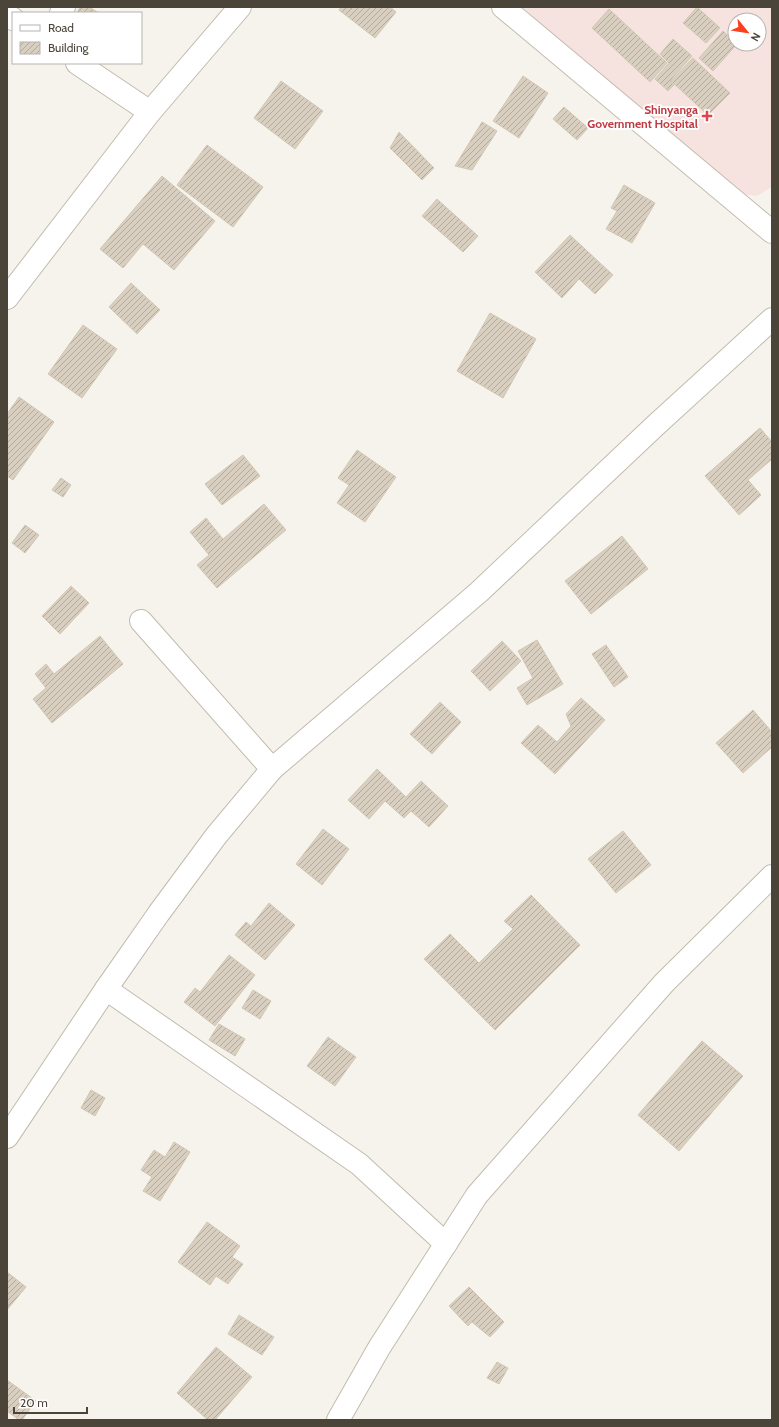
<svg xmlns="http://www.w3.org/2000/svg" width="779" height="1427" viewBox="0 0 779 1427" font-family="Cabin,sans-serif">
<defs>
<pattern id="building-hatch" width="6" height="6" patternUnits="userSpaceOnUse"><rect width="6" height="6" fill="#d8cfc1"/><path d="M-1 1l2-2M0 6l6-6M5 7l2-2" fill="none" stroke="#b1aa9e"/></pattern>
</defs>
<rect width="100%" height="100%" fill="#f6f3ec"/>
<!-- medical -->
<path fill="#f6e3e0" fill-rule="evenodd" d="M523 7H772V187L757 196 724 192ZM735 20H759V44H735Z"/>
<!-- building -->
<g fill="url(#building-hatch)" stroke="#d3c7b4">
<polygon points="80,7 89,7 99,13 77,13"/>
<polygon points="341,7 390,7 396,12 375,38 339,10"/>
<polygon points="697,7 720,28 706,43 683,23"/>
<polygon points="609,9 667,63 650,82 592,28"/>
<polygon points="723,31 735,42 735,44 737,44 713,71 699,58"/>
<polygon points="673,39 692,56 670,81 674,85 668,91 655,79 669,63 660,54"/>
<polygon points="693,58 730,93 708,115 671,81"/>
<polygon points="523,76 548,93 519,138 493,121"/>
<polygon points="281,81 323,111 295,149 254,118"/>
<polygon points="564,107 588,128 577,140 553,119"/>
<polygon points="482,122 497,131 472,170 455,166"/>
<polygon points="399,132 434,168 422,180 390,148"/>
<polygon points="207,145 263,187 233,227 177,185"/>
<polygon points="162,176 215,221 174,270 143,244 123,268 100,249"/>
<polygon points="624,185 655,203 632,243 606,229 617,211 611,208"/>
<polygon points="437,199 478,236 463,252 422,216"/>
<polygon points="570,235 613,275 595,294 579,279 562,298 535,272"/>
<polygon points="131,283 160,310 137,334 109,307"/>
<polygon points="490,313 536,339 503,398 457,371"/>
<polygon points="83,325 117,349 82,398 48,374"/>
<polygon points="19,397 54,422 13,480 7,476 7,414"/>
<polygon points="760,428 772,442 772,459 748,480 761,495 739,515 705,476"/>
<polygon points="357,450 396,477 365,522 337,503 349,485 338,478"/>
<polygon points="243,455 260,476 222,505 205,484"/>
<polygon points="61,478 71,485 63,497 52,490"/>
<polygon points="264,504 286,530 217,588 197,565 209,555 190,532 206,518 223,539"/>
<polygon points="25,525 39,535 25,553 12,543"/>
<polygon points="622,536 648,569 591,614 565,581"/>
<polygon points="71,586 89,603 60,634 42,616"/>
<polygon points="100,636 123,664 52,723 33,699 46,688 35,674 46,664 54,674"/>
<polygon points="537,640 563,684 527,705 517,688 533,678 518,651"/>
<polygon points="502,641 521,661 490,691 471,671"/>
<polygon points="606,645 628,677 614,687 592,654"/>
<polygon points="581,698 605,720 555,774 521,743 538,725 557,742 571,726 566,714"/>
<polygon points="440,702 461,722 432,754 410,734"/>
<polygon points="753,710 772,732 772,747 743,773 716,743"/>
<polygon points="377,769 406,797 421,781 448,806 429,827 411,811 404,818 385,801 369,819 348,800"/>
<polygon points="323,829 349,849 322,885 296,864"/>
<polygon points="623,831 651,865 616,893 588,859"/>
<polygon points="531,895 580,945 495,1030 424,959 450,934 479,963 513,929 504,921"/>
<polygon points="269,903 295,925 265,960 235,935 246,922 251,926"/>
<polygon points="229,955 255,975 215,1026 184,1002 195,988 200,992"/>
<polygon points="253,990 271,1001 260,1019 242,1008"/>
<polygon points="219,1024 245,1039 235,1056 209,1040"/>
<polygon points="328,1037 356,1057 335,1086 307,1066"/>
<polygon points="702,1041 743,1076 679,1151 638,1115"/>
<polygon points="91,1090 105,1098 95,1116 81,1108"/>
<polygon points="174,1142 190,1152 160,1201 143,1191 152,1177 141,1170 154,1150 165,1157"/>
<polygon points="207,1222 240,1246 232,1257 243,1264 228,1284 216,1276 210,1285 178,1262"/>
<polygon points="7,1272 26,1287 7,1310"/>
<polygon points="469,1287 504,1322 490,1337 472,1322 468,1326 449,1306"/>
<polygon points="239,1315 274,1337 262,1355 228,1334"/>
<polygon points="216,1347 252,1377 215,1420 208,1420 177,1393"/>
<polygon points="497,1362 508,1368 499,1384 487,1378"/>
<polygon points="7,1380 36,1401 22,1420 19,1420 7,1411"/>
</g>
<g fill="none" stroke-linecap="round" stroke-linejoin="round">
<defs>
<g id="minor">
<polyline points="503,7 772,232"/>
<polyline points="61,13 64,7"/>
<polyline points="7,15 13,19"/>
<polyline points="77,63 150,112"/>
<polyline points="7,298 150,112 240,7"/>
<polyline points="141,621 272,769"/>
<polyline points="106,989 359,1164 446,1244"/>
<polyline points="7,1137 106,989 159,913 216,836 272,769 479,592 657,424 772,319"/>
<polyline points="338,1420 379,1348 477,1195 664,983 772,876"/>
</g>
</defs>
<!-- minor casing -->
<use href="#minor" stroke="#c2bbae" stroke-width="24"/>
<!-- minor -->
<use href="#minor" stroke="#fff" stroke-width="22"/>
</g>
<!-- markers -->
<path fill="#e0444e" stroke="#fff" stroke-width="1.5" d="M705 110h4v4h4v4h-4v4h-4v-4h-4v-4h4z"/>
<g text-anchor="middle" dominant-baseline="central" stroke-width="3.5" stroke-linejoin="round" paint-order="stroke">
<!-- health labels -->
<g font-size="12" font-weight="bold" fill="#be3a42" stroke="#fff" text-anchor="end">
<text x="698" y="109">Shinyanga<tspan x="698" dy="14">Government Hospital</tspan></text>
</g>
</g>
<!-- border -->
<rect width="779" height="1427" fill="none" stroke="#4b4439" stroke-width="16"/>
<!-- legend -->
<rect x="12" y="12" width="130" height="52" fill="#ffffff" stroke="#b7b4b0"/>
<rect x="20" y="25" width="20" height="6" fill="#ffffff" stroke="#b7b4b0"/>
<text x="48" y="32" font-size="12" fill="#4b4439">Road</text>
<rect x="20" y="42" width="20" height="12" fill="url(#building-hatch)" stroke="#b7b4b0"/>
<text x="48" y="52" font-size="12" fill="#4b4439">Building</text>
<!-- north arrow -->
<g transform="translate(747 32) rotate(120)"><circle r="19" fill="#ffffff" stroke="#b7b4b0"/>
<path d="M0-3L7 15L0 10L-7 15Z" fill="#fc3f1d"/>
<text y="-6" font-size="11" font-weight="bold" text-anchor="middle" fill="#4b4439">N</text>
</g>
<!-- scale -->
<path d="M14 1407v6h73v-6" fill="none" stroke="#4b4439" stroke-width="2"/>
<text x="20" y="1407" font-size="12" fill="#4b4439" stroke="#ffffff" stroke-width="3" paint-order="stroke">20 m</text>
</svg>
